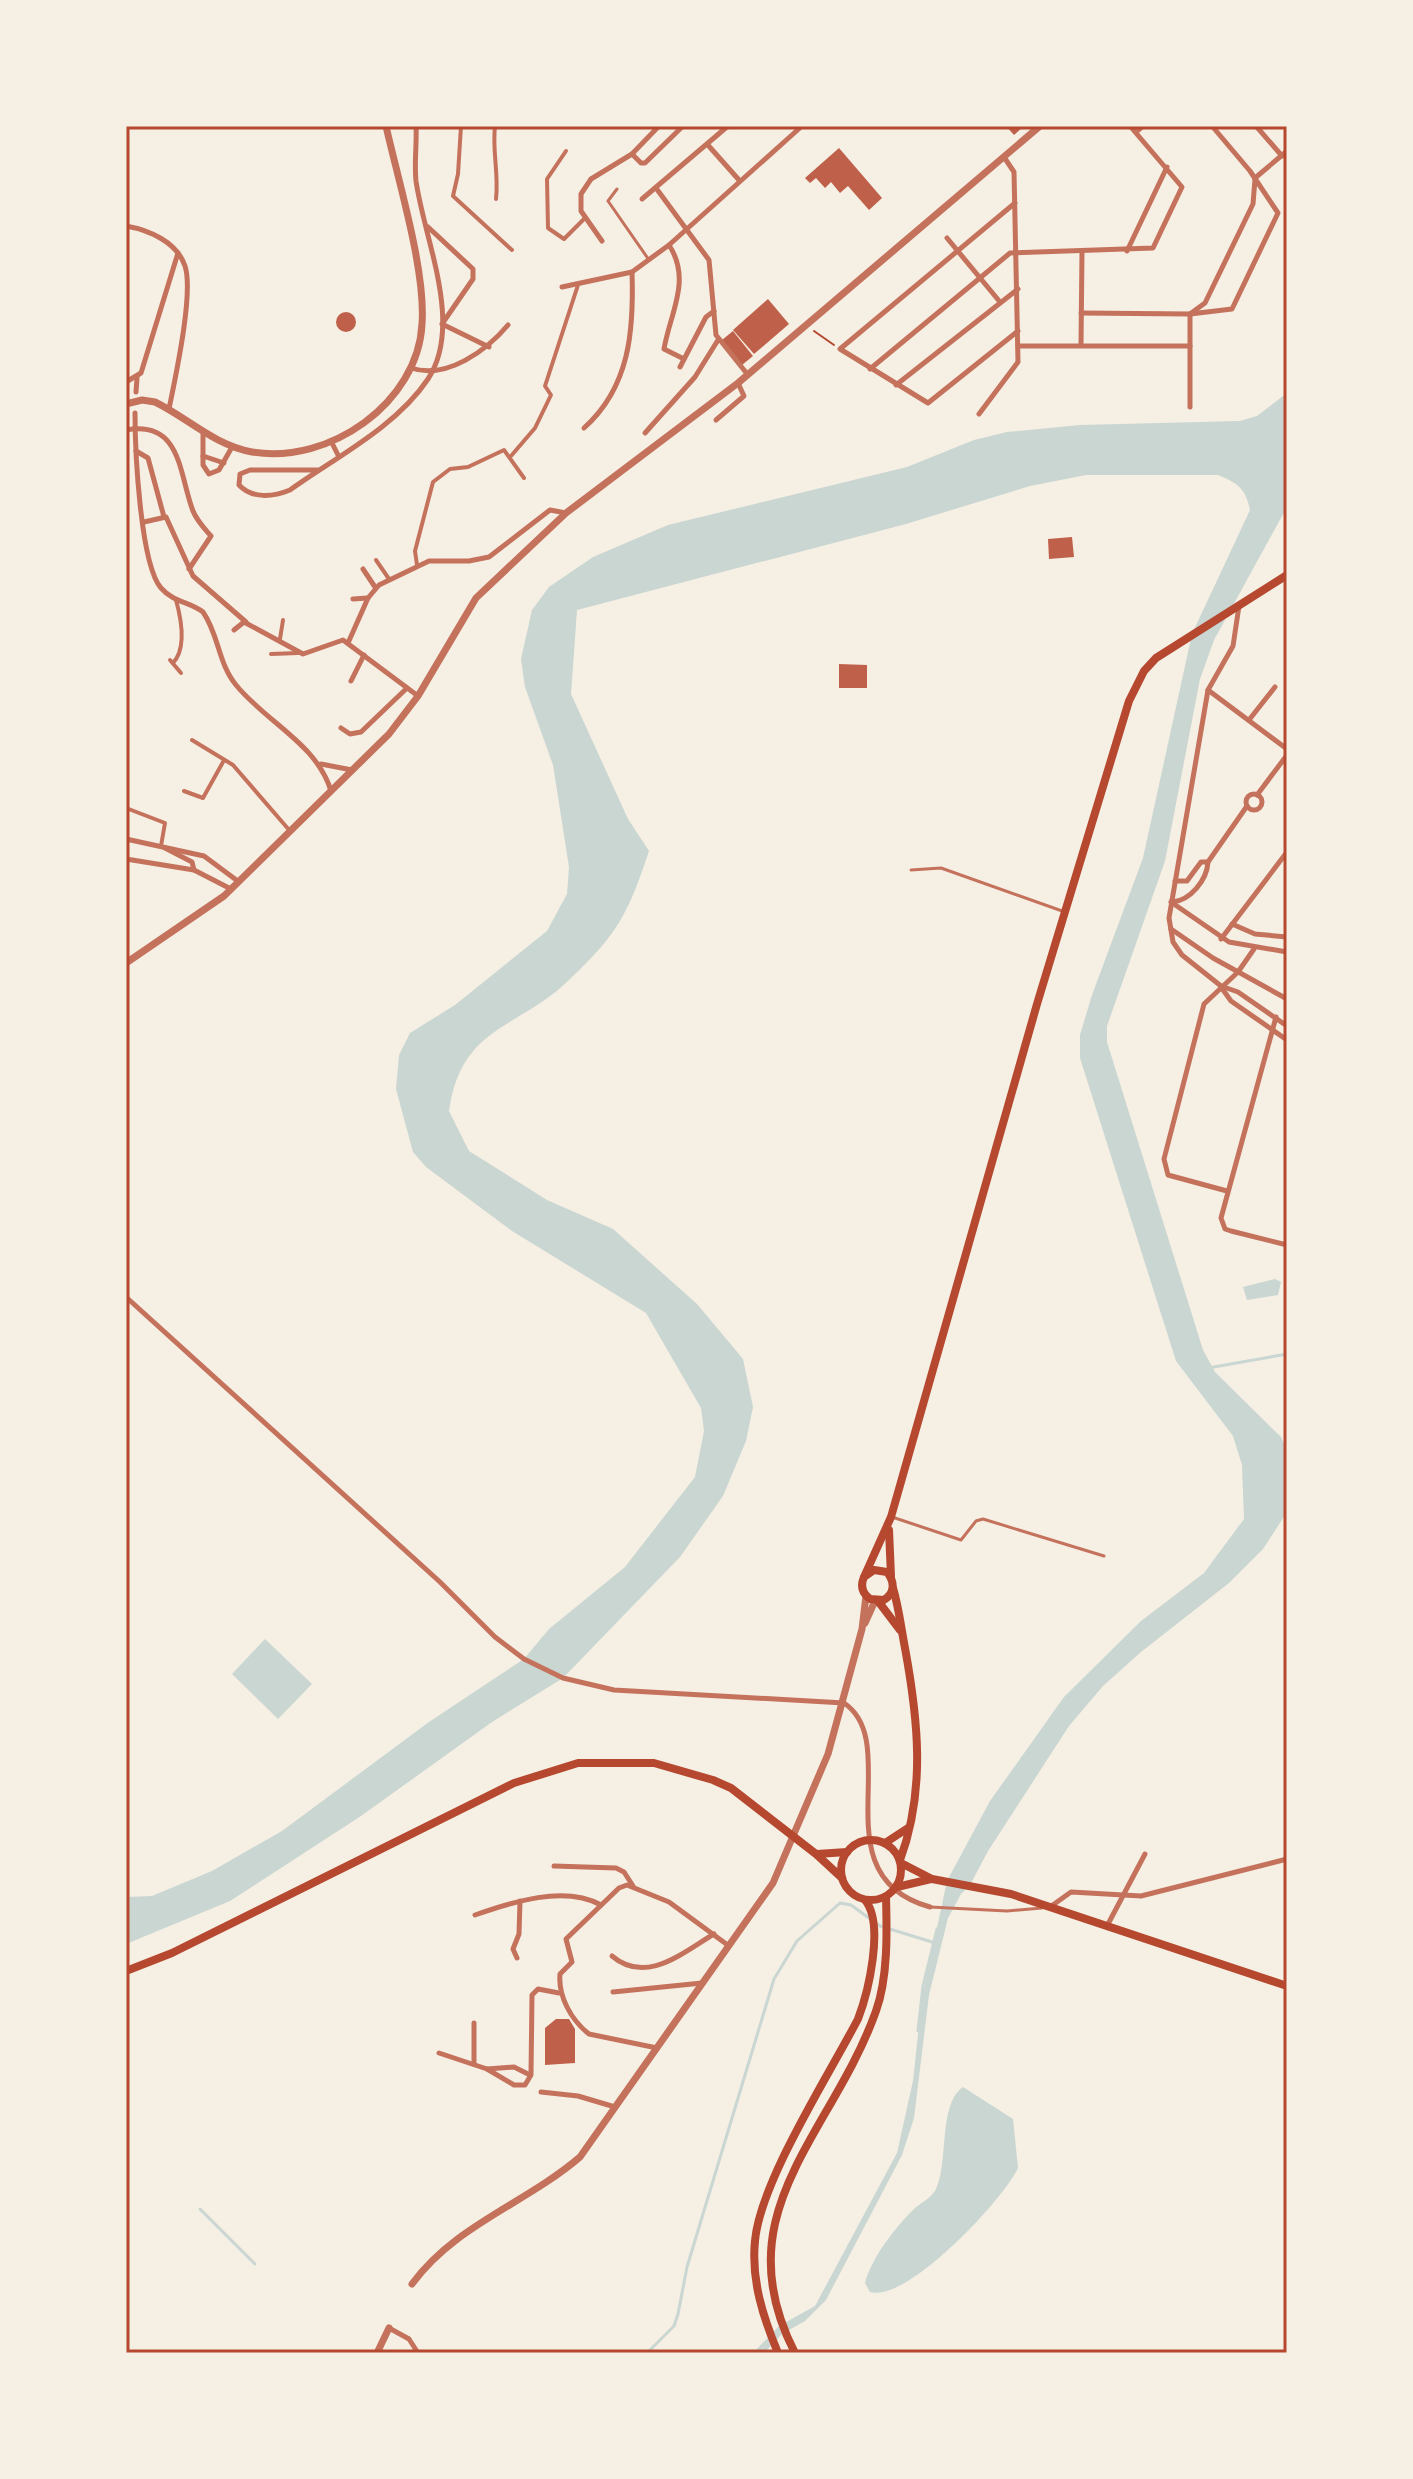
<svg xmlns="http://www.w3.org/2000/svg" width="1413" height="2479" viewBox="0 0 1413 2479" font-family="Jost,sans-serif">
<rect width="100%" height="100%" fill="#f6efe4"/>
<!-- water -->
<g fill="#c9d6d2">
<path d="M1287 393V507L1214 640 1200 679 1165 861 1107 1026V1042L1203 1350 1215 1372 1281 1437 1287 1451V1512L1263 1549 1229 1583 1141 1652 1103 1686 1069 1726 988 1851 970 1885 961 1894 948 1918 929 1995 914 2118 902 2155 826 2300 805 2321 782 2334 764 2353H753L779 2326 815 2306 897 2153 913 2081 922 1998 947 1881 990 1801 1064 1697 1141 1621 1204 1573 1244 1519 1242 1465 1233 1436 1176 1361 1080 1058V1035L1092 995 1143 858 1192 634 1250 510C1246 489 1238 483 1218 475H1086L1030 486 906 524 577 610 571 694 628 819 649 851C628 914 618 934 569 980 519 1029 461 1025 449 1111L469 1151 547 1200 613 1229 697 1304 743 1359 753 1407 746 1441 723 1496 680 1557 563 1678 492 1722 361 1816 230 1901 126 1944V1897L152 1896 212 1871 282 1831 429 1722 524 1659 549 1629 625 1567 695 1477 704 1431 701 1408 646 1313 512 1231 426 1167 413 1152 396 1089 399 1055 410 1033 455 1005 547 931 567 894 569 867 553 765 525 687 521 659 532 610 549 587 593 557 668 525 907 467 974 440 1007 432 1080 425 1240 421 1257 416Z"/>
<polygon points="1275,1279 1281,1282 1278,1295 1247,1300 1243,1287"/>
<polygon points="265,1639 312,1684 278,1719 232,1674"/>
<path d="M963 2087 1013 2119 1018 2168C1003 2200 907 2303 870 2292L865 2283C872 2257 895 2228 913 2210 921 2202 931 2199 936 2189 949 2163 938 2104 963 2087Z"/>
</g>
<g fill="none" stroke-linecap="round" stroke-linejoin="round">
<!-- stream -->
<g stroke="#c9d6d2" stroke-width="3">
<polyline points="1208,1368 1287,1354"/>
<polyline points="918,2031 923,1986 937,1929"/>
<polyline points="200,2209 255,2264"/>
<polyline points="647,2353 674,2326 678,2314 687,2267 774,1979 797,1941 840,1903 851,1905 880,1926 932,1942"/>
</g>
</g>
<!-- building -->
<g fill="#bf614a">
<polygon points="1006,126 1024,126 1014,135"/>
<polygon points="839,148 882,198 869,210 848,186 840,193 831,182 825,188 816,178 810,183 805,178"/>
<polygon points="768,299 789,324 754,354 733,330"/>
<circle cx="346" cy="322" r="10"/>
<polygon points="733,331 753,356 742,365 722,340"/>
<polygon points="1072,537 1074,557 1049,559 1048,539"/>
<polygon points="839,664 867,665 867,688 839,688"/>
<polygon points="556,2019 569,2019 575,2029 575,2063 545,2065 545,2028"/>
</g>
<g fill="none" stroke-linecap="round" stroke-linejoin="round">
<!-- path -->
<polyline stroke="#b5482f" stroke-width="2" points="814,331 834,345"/>
<!-- service -->
<g stroke="#c5725c" stroke-width="3">
<polyline points="617,189 608,201 649,260"/>
<polyline points="911,870 941,868 1065,912"/>
<polyline points="892,1517 961,1540 976,1521 983,1519 1104,1556"/>
<polyline points="930,1907 1007,1911 1042,1908"/>
</g>
<!-- pedestrian -->
<g stroke="#c5725c" stroke-width="4">
<polyline points="461,126 458,174 453,196 512,250"/>
<path d="M495 126C492 152 499 173 496 199"/>
<polyline points="566,151 547,179 548,228 564,239 585,218"/>
<polyline points="511,456 535,428 551,395 545,386 578,285"/>
<polyline points="376,560 389,579"/>
<polyline points="417,565 415,551 433,482 450,469 468,467 504,450 524,478"/>
<polyline points="280,639 283,620"/>
<polyline points="271,654 298,653"/>
<polyline points="170,660 181,673"/>
<path d="M173 663C187 648 181 618 176 600"/>
<polyline points="192,740 233,765 290,831"/>
<polyline points="184,791 203,798 223,762"/>
<polyline points="126,808 165,823 161,846"/>
</g>
<!-- minor -->
<g stroke="#c5725c" stroke-width="5">
<polyline points="1256,126 1282,156"/>
<polyline points="1136,132 1143,126"/>
<polyline points="707,144 739,180"/>
<polyline points="632,154 641,163 645,163 683,126"/>
<polyline points="1255,178 1287,151"/>
<polyline points="656,188 709,260 716,335 748,375"/>
<polyline points="642,199 728,126"/>
<polyline points="1015,203 840,349 928,403 1018,331"/>
<path d="M126 226C149 230 177 242 185 266 194 293 175 379 169 409"/>
<polyline points="428,227 473,269 473,279 442,324 489,347"/>
<polyline points="947,238 1000,302"/>
<polyline points="602,241 581,211 581,194 591,179 632,154 659,126"/>
<path d="M669 245C692 280 670 313 664 349L684 359"/>
<polyline points="1127,251 1167,167"/>
<polyline points="562,287 632,272 669,245 802,126"/>
<polyline points="1081,313 1190,314 1232,309 1278,213 1250,171 1212,126"/>
<polyline points="1190,314 1205,303 1253,204 1255,179"/>
<polyline points="1081,345 1082,251"/>
<polyline points="1018,346 1190,346"/>
<polyline points="680,367 706,317 714,311"/>
<path d="M411 368C447 380 487 350 508 325"/>
<polyline points="870,369 1010,253 1153,248 1182,187 1130,126"/>
<polyline points="126,382 141,373 178,253"/>
<polyline points="896,385 1018,289"/>
<polyline points="136,392 137,378"/>
<polyline points="1190,407 1190,314"/>
<path d="M135 413C135 448 140 564 161 588 173 602 190 602 203 612 219 635 218 663 236 685 266 722 317 744 331 791"/>
<polyline points="979,414 1018,362 1014,172 1004,157"/>
<polyline points="716,420 744,396 738,383"/>
<path d="M584 428C630 387 634 330 632 272"/>
<path d="M126 430C182 420 179 475 193 511 197 521 204 528 211 536L189 569"/>
<polyline points="203,432 203,465 209,474 219,470 232,447"/>
<polyline points="645,433 695,377 718,340"/>
<polyline points="331,441 338,455"/>
<polyline points="136,451 148,458 164,517"/>
<polyline points="203,456 224,463"/>
<path d="M318 470H250L240 474 239 485C252 499 273 497 290 490 336 457 396 427 428 379 464 324 424 239 416 181 414 163 417 144 416 126"/>
<polyline points="144,522 166,517 193,576 246,622"/>
<polyline points="363,569 375,587"/>
<polyline points="353,599 368,598"/>
<polyline points="1239,606 1233,646 1208,690 1169,918 1173,942 1182,955 1221,986 1238,992 1287,1026"/>
<polyline points="234,630 244,622 303,654 343,640 418,696"/>
<polyline points="348,643 368,598 379,585 429,561 469,561 489,557 550,510 566,513"/>
<polyline points="351,681 364,655"/>
<polyline points="1208,690 1287,749"/>
<polyline points="1249,720 1275,687"/>
<polyline points="341,728 350,734 361,732 407,688"/>
<polyline points="321,764 352,770"/>
<circle cx="1254" cy="802" r="8"/>
<polyline points="1257,795 1287,755"/>
<polyline points="126,839 204,856 239,882"/>
<polyline points="165,848 192,862 194,870"/>
<polyline points="126,859 194,870 231,889"/>
<polyline points="1208,862 1247,806"/>
<polyline points="1171,902 1229,942 1287,952"/>
<path d="M1172 902C1190 901 1207 880 1208 862H1201L1187 881H1175"/>
<polyline points="1232,924 1255,934 1287,937"/>
<polyline points="1171,929 1213,958 1287,999"/>
<polyline points="1221,939 1287,852"/>
<polyline points="1221,987 1231,1001 1287,1040"/>
<polyline points="1276,1017 1221,1218 1225,1229 1231,1231 1287,1245"/>
<polyline points="1227,1191 1168,1175 1164,1159 1204,1004 1238,972 1254,949"/>
<path d="M126 1297 440 1582 495 1637 524 1659 563 1678 614 1690 844 1703C905 1744 818 1876 930 1907"/>
<polyline points="554,1866 616,1868 624,1872 633,1886"/>
<polyline points="1050,1907 1071,1892 1141,1896 1287,1859"/>
<path d="M475 1915C512 1902 564 1885 601 1905"/>
<polyline points="1107,1926 1145,1854"/>
<path d="M612 1956C646 1985 682 1953 714 1934"/>
<polyline points="517,1958 513,1949 519,1934 520,1901"/>
<polyline points="613,1992 702,1983"/>
<polyline points="474,2023 474,2064"/>
<path d="M657 2048 589 2034C571 2020 558 1996 560 1974L572 1962 566 1939 619 1888 627 1885 669 1902 729 1946"/>
<polyline points="439,2053 487,2069 514,2085 525,2085 531,2075 532,1995 538,1989 559,1993"/>
<polyline points="487,2069 514,2067 530,2075"/>
<polyline points="541,2092 578,2096 615,2107"/>
<polyline points="389,2328 409,2339 418,2353"/>
</g>
<!-- tertiary -->
<g stroke="#c5725c" stroke-width="7">
<path d="M126 404 142 400 155 402C188 418 214 445 252 452 329 465 418 403 422 324 426 271 398 180 386 126"/>
<polyline points="126,963 224,896 389,734 418,696 476,598 566,513 738,383 1040,126"/>
<polyline points="865,1623 875,1601"/>
<path d="M412 2284C455 2225 525 2204 580 2157L773 1883 828 1754 862 1629 866 1596"/>
<polyline points="377,2353 389,2328"/>
</g>
<!-- secondary -->
<g stroke="#b5482f" stroke-width="8">
<polyline points="889,1530 891,1576"/>
<path d="M864 1577 874 1570 887 1572C895 1582 895 1593 884 1600L870 1599C862 1593 860 1586 864 1577L891 1517 1037 1004 1129 701 1144 671 1156 658 1287 575"/>
<path d="M893 1588C899 1608 901 1628 905 1648 918 1719 926 1790 900 1860"/>
<polyline points="878,1601 900,1630"/>
<circle cx="871" cy="1870" r="30"/>
<polyline points="885,1843 908,1828"/>
<polyline points="817,1854 847,1852"/>
<polyline points="901,1863 932,1879 1011,1894 1287,1986"/>
<polyline points="897,1887 931,1879"/>
<polyline points="126,1971 172,1953 514,1783 578,1763 654,1763 713,1780 731,1788 816,1854 842,1878"/>
<path d="M778 2353C763 2317 751 2280 755 2241 760 2182 829 2075 858 2019 868 1993 885 1924 865 1900"/>
<path d="M795 2353C722 2212 832 2135 876 2011 888 1978 887 1932 886 1897"/>
</g>
</g>
<!-- border -->
<rect width="1413" height="2479" fill="none" stroke="#f6efe4" stroke-width="256"/>
<rect x="128" y="128" width="1157" height="2223" fill="none" stroke="#b5482f" stroke-width="3"/>
</svg>
